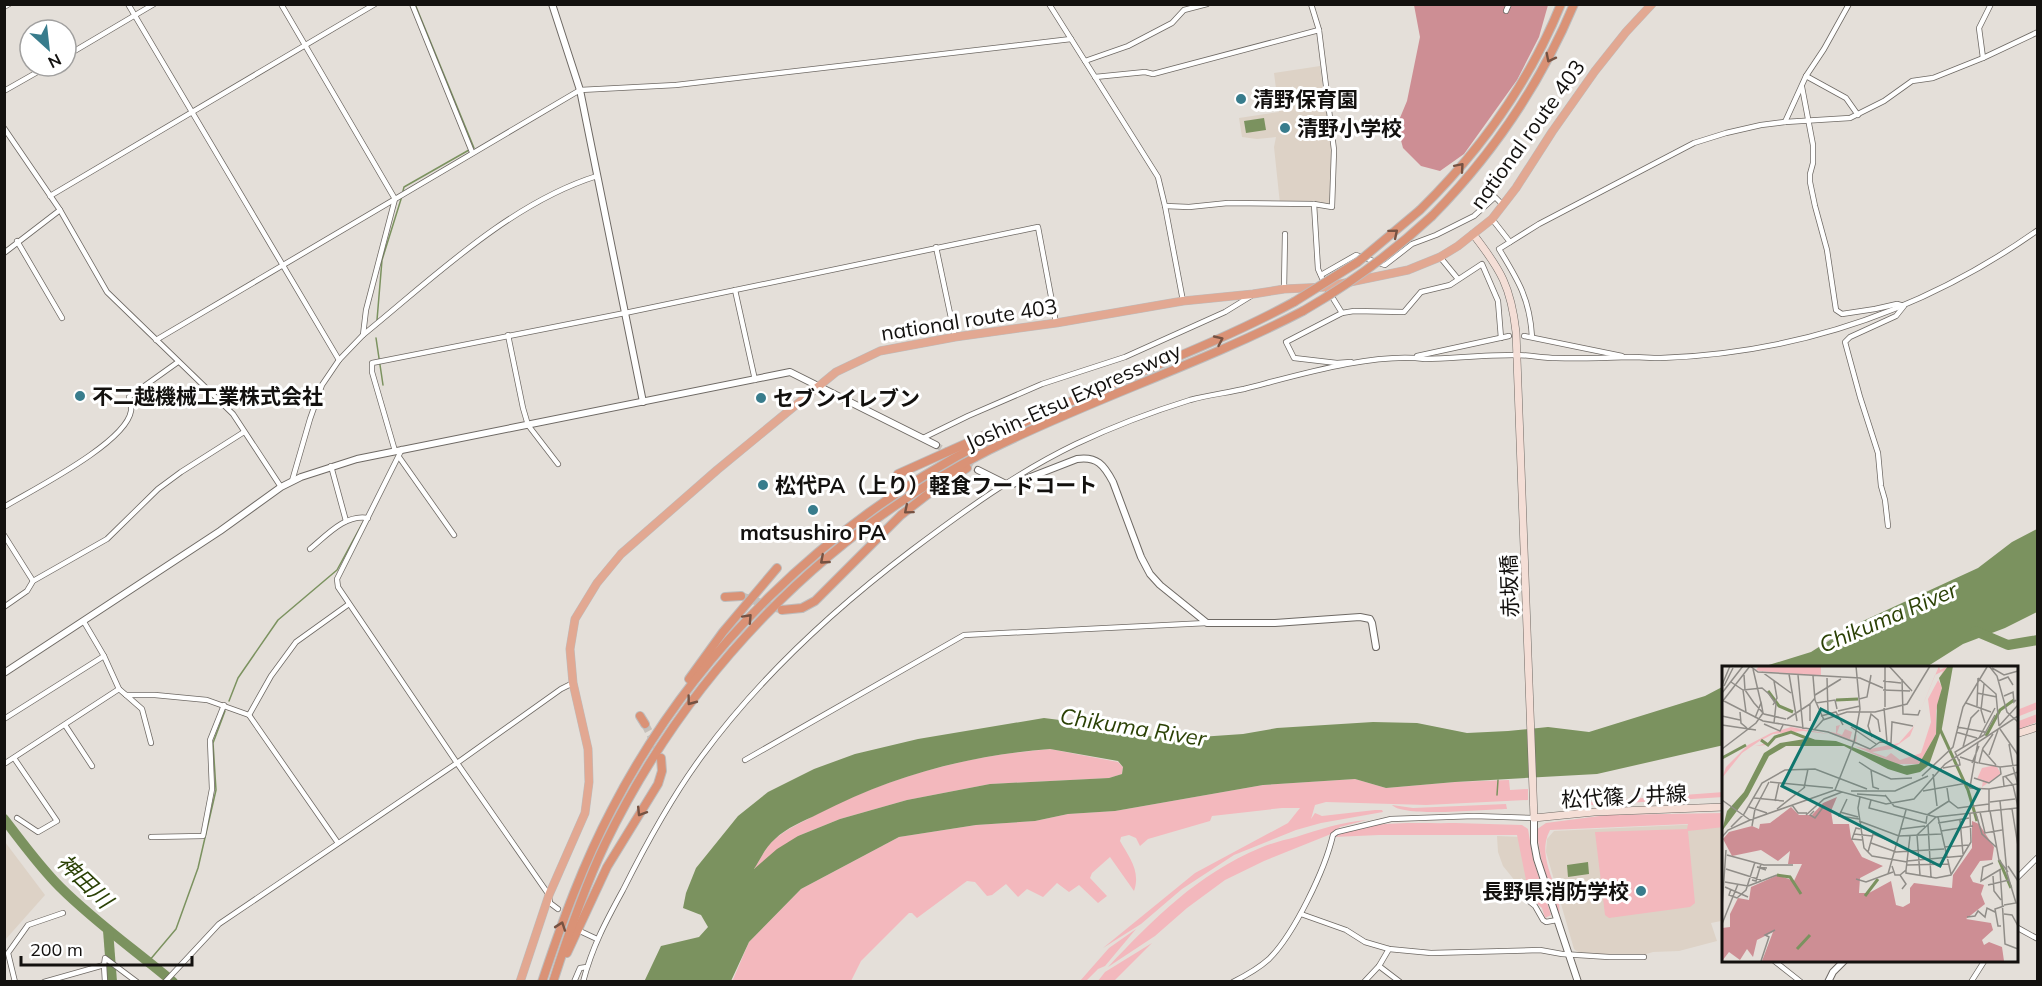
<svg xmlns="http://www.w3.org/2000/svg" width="2042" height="986" viewBox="0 0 2042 986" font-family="Mulish,'Noto Sans JP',sans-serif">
<rect width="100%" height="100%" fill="#e4dfd9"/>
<!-- built -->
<g fill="#ddd2c6">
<polygon points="1320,66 1332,150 1329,203 1280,204 1274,147 1276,137 1257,139 1242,137 1239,118 1279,112 1274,73"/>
<polygon points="1724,823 1724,932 1721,921 1711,923 1717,941 1679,951 1653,952 1643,955 1609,955 1578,952 1574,949 1546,852 1547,839 1554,831"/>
<polygon points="1497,836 1521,837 1531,884 1520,887 1503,866 1498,852"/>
<polygon points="5,842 45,895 5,940 4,842"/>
</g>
<!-- green -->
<g fill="#f3b8bd">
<polygon points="2037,702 2037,709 2017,717 2017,710"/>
<polygon points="2037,714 2037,722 2017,730 2016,722"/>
<path d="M1050 749 1118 762 1123 767 1122 774 1109 778 990 784 907 800 840 819 798 836 752 872C759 861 766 846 776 838 788 828 805 821 819 813 894 775 967 756 1050 749Z"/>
<path d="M1355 779 1386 788 1455 782 1509 780 1510 790 1528 789V800L1426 805 1326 802 1315 805 1311 819 1315 813 1322 816 1375 810H1382L1383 812 1321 823 1296 830 1234 855 1182 889 1141 924 1103 948 1195 873 1288 823 1300 808H1282L1212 816 1210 821 1148 839 1140 846 1136 838 1129 835 1121 837 1120 841C1129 857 1141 871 1134 891L1110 857 1092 873 1090 878 1107 896 1098 903 1079 885 1069 892 1057 883 1043 897 1027 889 1018 897 1006 884 992 895 987 896 975 882 967 881 917 918 912 913H909L861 961 851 981 732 982 749 942 801 889 899 837 976 825 1035 821 1068 814 1115 811 1263 785Z"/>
<polygon points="1724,792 1724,797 1561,807 1562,804"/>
<path d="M1506 804 1507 809C1486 809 1404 818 1392 805L1413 808Z"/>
<path d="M1724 813V827L1688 831 1695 903 1690 907 1609 918 1605 915 1595 832 1687 829 1688 824 1550 830C1534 859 1564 890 1559 916L1543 868 1536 830 1546 823 1607 815Z"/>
<path d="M1367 820 1340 827 1331 834 1264 861 1225 880 1187 908 1155 936 1108 967C1154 918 1198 874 1260 848 1272 843 1284 840 1296 837 1321 829 1341 822 1367 820Z"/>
<path d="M1455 823 1522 825 1528 829 1533 859 1551 915 1545 918 1542 908 1533 900 1528 890 1517 835H1379L1334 837C1370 819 1415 824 1455 823Z"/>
<polygon points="1136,929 1105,966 1098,969 1086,981 1080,981 1109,948"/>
<polygon points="1152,943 1114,981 1098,981 1105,972"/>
</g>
<!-- forest -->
<polygon fill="#cd8e94" points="1414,5 1548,5 1539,37 1517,80 1464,154 1440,171 1421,166 1403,148 1397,125 1407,101 1420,37"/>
<!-- water -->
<g fill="#7b925f" fill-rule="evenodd">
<polygon points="1264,118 1266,130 1246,133 1244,121"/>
<polygon points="2037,529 2037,612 2005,628 1963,644 1925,668 1759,668 1811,652 1852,626 1978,568 2012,542"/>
<path d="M1724 686V745L1597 774 1455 782 1386 788 1355 779 1263 785 1115 811 1068 814 1035 821 976 825 899 837 801 889 749 942 731 981 644 982 661 946 699 937 708 927 701 915 683 908 686 893 696 868 738 816 768 792 814 769 855 754 918 739 1044 718 1091 724 1154 737 1185 738 1243 734 1277 728 1373 722 1417 723 1467 733 1508 731 1548 727 1589 732 1705 696ZM1050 749 1118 761 1123 767 1122 774 1109 778 990 784 907 800 840 819 798 836 777 849 754 869C760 860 766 846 775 839 786 828 804 821 818 814 894 775 966 756 1050 749Z"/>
<polygon points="1588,862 1589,874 1568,877 1567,865"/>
</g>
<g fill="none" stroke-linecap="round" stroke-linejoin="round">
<!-- stream -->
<g stroke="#7b925f" stroke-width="1.5">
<polyline points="415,4 474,148"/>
<polyline points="403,191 404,187 469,150"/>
<polyline points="377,320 382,260 402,196"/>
<polyline points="376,338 383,385"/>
<polyline points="229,701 238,678 278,620 337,570 363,522"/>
<polyline points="1497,795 1498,780"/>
<polyline points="149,961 176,929 198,868 216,790 213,743 225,711"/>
</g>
<!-- river -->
<g stroke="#7b925f" stroke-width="10">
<polyline points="1975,631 2008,645 2038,640"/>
<path d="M4 819C22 842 39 866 60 887 95 922 135 950 173 982"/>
<polyline points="108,930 112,982"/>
</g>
<!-- tertiary-tunnel -->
<polyline stroke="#c5c0bb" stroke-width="6" stroke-dasharray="6 3" stroke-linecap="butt" points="936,445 978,470"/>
<!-- motorway-tunnel -->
<g stroke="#c5c0bb" stroke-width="8" stroke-dasharray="8 4" stroke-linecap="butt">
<polyline points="741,596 779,609"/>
<polyline points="645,724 661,756"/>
</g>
<defs>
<g id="minor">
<polyline points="128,4 339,360"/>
<polyline points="281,4 395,199 366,310 363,335 339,360 322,385 310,419 292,481"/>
<polyline points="412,4 472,152"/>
<polyline points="1049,4 1158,177 1165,206 1183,301"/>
<polyline points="1311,4 1319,30 1334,150 1332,207 1314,204"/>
<polyline points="4,7 9,4"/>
<polyline points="1506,11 1509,4"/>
<polyline points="66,56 154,4"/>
<polyline points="1983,58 1979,28 1991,4"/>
<polyline points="1085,61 1128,46 1172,23 1184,10 1207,4"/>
<polyline points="1806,76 1846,98 1858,115"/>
<polyline points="1095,77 1145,72 1153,74 1319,30"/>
<polyline points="1802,87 1813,145 1813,163 1810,174 1810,182 1815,206 1827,250 1836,310 1842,314 1875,309 1897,304 1904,306 1896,316 1850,337 1845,342 1860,397 1878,453 1881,486 1885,500 1888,526"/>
<polyline points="4,91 48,66"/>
<polyline points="1785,122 1806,76 1824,49 1849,4"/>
<polyline points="4,128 60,210 107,292 233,414 281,487"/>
<polyline points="50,196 375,4"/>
<polyline points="1165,206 1189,207 1228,203 1314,204 1318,269 1326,287 1342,313"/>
<polyline points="1492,219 1510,242"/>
<polyline points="17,241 62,318"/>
<polyline points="936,247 955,337"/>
<polyline points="4,253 60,210"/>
<polyline points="1440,257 1458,279"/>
<polyline points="1321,275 1356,255 1385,265 1412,244 1436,235 1474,216 1495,197 1503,205"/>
<polyline points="1284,289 1285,234"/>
<polyline points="735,290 755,380"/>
<path d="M363 335C433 278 510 203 597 176"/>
<polyline points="508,335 523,408 528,425 558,464"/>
<polyline points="1524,336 1622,356"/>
<path d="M1532 337C1530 299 1518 280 1499 249L1539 224 1694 143 1726 133 1761 125 1785 122 1850 118 1884 101 1912 81 1933 78 1983 58 2038 32"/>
<polyline points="156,340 580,90 676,85 1071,39"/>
<polyline points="1417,356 1509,336"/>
<polyline points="1351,362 1337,363 1294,358 1286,342 1342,313 1354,311 1404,312 1421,292 1450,285 1482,264 1498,301 1501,338"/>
<polyline points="923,438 968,416 1042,384 1125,357 1225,312 1251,296"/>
<polyline points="402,449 337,579 338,587 457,763 549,895 550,903 558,909"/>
<polyline points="395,451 372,372 372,363 625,313 1038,227 1056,323"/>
<polyline points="399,457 454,535"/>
<polyline points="331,466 346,521"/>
<path d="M4 507C32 490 126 443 131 411 132 407 130 401 129 397L178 362"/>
<polyline points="4,535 33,581"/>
<path d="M310 549C327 535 345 514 368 518"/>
<polyline points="4,607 27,591 33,581 107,539 158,489 181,472 244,432"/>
<polyline points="84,622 104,656 119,689 126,695 155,695 207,700 249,715 338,843"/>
<polyline points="126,695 142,709 151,743"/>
<polyline points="249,715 271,676 296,642 349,604"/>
<polyline points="4,719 104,656"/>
<polyline points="65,725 92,766"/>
<polyline points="14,758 57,821 38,832 17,818"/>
<polyline points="745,760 964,635 1207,623"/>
<polyline points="4,764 119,689"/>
<polyline points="151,837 203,836 212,789 210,740 224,705"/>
<polyline points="2016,879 2038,857"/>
<polyline points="1525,898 1535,906 1543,920 1546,922 1557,920"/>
<polyline points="1301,914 1346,930 1365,942 1389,949 1431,953 1540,950 1562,954 1609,957 1644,957"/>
<polyline points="2016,927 2038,939"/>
<polyline points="582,932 597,939"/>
<polyline points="1773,960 1801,982"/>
<polyline points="104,965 105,982"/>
<polyline points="1379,966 1400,982"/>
<polyline points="15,982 8,953 28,925 63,913"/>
<polyline points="44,982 104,965 105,958 137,982"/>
<polyline points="165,982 219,924 457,763 561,689 573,683"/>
<polyline points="574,982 580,968 587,967"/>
<path d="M583 982C592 947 606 921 623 890 646 844 671 798 702 756 760 677 834 609 912 550 964 511 1016 473 1076 444 1112 427 1151 412 1190 400 1208 395 1226 393 1244 389 1295 376 1373 352 1425 359 1455 358 1485 355 1516 355 1529 355 1543 358 1556 358 1581 359 1605 358 1629 357 1639 357 1650 358 1661 358 1799 353 1925 310 2038 230"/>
<path d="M1233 982C1245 976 1259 968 1269 959 1294 934 1325 870 1333 835L1337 832 1391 819 1474 816 1534 818"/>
<polyline points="1364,982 1379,966 1389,949"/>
<polyline points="1971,982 1985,960"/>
</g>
<g id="tertiary">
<polyline points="552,4 580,90 643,402"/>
<path d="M978 470 1006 484H1013L1077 459C1097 456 1104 465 1113 482L1141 557 1150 574 1160 585 1207 623H1275L1360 617 1370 619 1372 623 1376 647"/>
<polyline points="4,673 220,531 281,487 301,477 357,459 790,372 936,445"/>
<polyline points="1534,818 1534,843 1537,859 1578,982"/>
<polyline points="1828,982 1833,972 1845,960"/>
</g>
<g id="secondary">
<path d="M1473 234C1501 270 1511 287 1516 332L1534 818 1594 812 1724 807"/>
<polyline points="2016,734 2038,727"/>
</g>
<polyline id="trunk" points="520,982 549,895 585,813 589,782 588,749 573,683 570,649 575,619 597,583 621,554 717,470 836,372 880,351 955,337 1056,323 1183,301 1253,294 1284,289 1326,287 1408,270 1440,257 1458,246 1492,219 1516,188 1552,132 1595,71 1626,32 1652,4"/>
<g id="motorway">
<path d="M1420 210C1480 151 1529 83 1561 4"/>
<path d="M1432 216C1493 154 1540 85 1574 4"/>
<polyline points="898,474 1005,426"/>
<polyline points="725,597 741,596"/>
<polyline points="782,610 802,608 815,601 901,515 941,484 967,468"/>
<polyline points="689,679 723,632 777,568"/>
<polyline points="640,716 645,724"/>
<polyline points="567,953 607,867 658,784 662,771 661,758"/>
<path d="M542 982C562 922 583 864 612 809 694 651 826 523 984 442 1085 390 1194 356 1294 302"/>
<path d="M553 982C568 935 584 888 605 844 687 675 822 535 989 450 1091 399 1201 364 1303 311"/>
</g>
</defs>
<!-- minor casing -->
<use href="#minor" stroke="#6e6964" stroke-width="6"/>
<!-- tertiary casing -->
<use href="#tertiary" stroke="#6e6964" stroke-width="8"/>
<!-- secondary casing -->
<use href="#secondary" stroke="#6e6964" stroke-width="8"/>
<!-- trunk casing -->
<use href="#trunk" stroke="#bdbcbc" stroke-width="9"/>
<!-- motorway casing -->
<use href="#motorway" stroke="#bdbcbc" stroke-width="10"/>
<!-- minor -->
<use href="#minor" stroke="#fff" stroke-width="4.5"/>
<!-- tertiary -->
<use href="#tertiary" stroke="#fff" stroke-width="6"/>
<!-- secondary -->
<use href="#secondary" stroke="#f4ded6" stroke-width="7"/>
<!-- trunk -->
<use href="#trunk" stroke="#e2a892" stroke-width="8"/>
<!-- motorway -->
<use href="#motorway" stroke="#da9276" stroke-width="8"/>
<defs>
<g id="motorway-bridge">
<polyline points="1294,302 1358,262 1420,210"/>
<path d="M1303 311C1350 284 1392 253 1432 216"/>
</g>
</defs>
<!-- motorway-bridge casing -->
<use href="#motorway-bridge" stroke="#bdbcbc" stroke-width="10" stroke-linecap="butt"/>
<!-- motorway-bridge -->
<use href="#motorway-bridge" stroke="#da9276" stroke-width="8"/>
</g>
<!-- one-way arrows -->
<defs><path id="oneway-chevron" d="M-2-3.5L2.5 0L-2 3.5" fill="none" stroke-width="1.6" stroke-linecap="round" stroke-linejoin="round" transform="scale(1.5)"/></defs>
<g stroke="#765242">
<use href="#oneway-chevron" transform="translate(1550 58) rotate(117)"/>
<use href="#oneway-chevron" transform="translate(1460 167) rotate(-49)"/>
<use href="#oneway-chevron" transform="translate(1394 233) rotate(-40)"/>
<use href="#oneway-chevron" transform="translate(1219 340) rotate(-25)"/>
<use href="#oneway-chevron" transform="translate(908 510) rotate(140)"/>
<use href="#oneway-chevron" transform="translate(824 560) rotate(139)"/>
<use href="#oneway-chevron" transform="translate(748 618) rotate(-47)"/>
<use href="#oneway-chevron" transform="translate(691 701) rotate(127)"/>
<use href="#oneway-chevron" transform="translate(641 812) rotate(122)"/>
<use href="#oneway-chevron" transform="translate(561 926) rotate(-71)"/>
</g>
<!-- markers -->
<g fill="#387c8c" stroke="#fff" stroke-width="2">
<circle cx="1241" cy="99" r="6"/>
<circle cx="1285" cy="128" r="6"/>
<circle cx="80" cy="396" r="6"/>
<circle cx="761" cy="398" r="6"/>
<circle cx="763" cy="485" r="6"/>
<circle cx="813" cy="510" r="6"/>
<circle cx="1641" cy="891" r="6"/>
</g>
<g text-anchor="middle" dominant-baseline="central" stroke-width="6" stroke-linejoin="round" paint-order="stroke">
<!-- poi labels -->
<g font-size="21" font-weight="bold" fill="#13110f" stroke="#fff" text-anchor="start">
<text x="1253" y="99">清野保育園</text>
<text x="1297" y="128">清野小学校</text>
<text x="92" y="396">不二越機械工業株式会社</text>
<text x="773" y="398">セブンイレブン</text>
<text x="775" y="485">松代PA（上り）軽食フードコート</text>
<text x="813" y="532" text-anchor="middle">matsushiro PA</text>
<text x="1629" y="891" text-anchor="end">長野県消防学校</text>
</g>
<!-- street labels -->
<g font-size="21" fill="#13110f" stroke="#fff">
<text transform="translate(1527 134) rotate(-54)">national route 403</text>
<text transform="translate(969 319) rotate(-9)">national route 403</text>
<text transform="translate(1073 396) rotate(-24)">Joshin-Etsu Expressway</text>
<text transform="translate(1509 586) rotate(-92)">赤坂橋</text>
<text transform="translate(1624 796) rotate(-3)">松代篠ノ井線</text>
</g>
<!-- water labels -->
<g font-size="22" font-style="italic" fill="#2b4105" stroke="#fff">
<text transform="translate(1888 617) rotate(-23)">Chikuma River</text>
<text transform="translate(1133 727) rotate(9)">Chikuma River</text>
<text transform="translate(85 881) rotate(44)">神田川</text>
</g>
</g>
<!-- overview -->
<g transform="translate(1722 666)">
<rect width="296" height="296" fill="#e4dfd9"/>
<path d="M37 0H99V10L38 5 34 4ZM217 0 218 4 226 0 216 14 220 21 215 51V42L214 45V68L197 98H175L132 80 145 83 132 75 99 64 114 67V60L118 59 115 67 120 69 123 63 130 66 128 73 132 74 135 68 134 76 148 83 177 77 192 60ZM221 5 206 33 209 56 199 87 178 94 169 87 164 91 150 86 170 83 188 70 213 9ZM69 61 107 68 81 65 51 68 40 74 44 79 33 80 42 78 39 74 20 87 0 112 4 101 26 79 49 67ZM274 99 279 108 260 121 261 114 255 113 260 102Z" fill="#f3b8bd" fill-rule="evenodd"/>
<path d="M115 131 109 145 111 158H127L129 172 140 191 161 200 138 212 137 227H147L169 215 174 239 181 241 188 237V222L192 217 230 222 231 209 250 182V155L257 158 272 181 270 194 258 195 248 210 251 216 262 219 259 228 263 238 244 253 269 257 271 264 260 274 262 279 267 276 280 281 282 295H40L51 266 35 274 31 291 25 283 18 294 7 286 0 295V262L8 261V248L16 232 27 234 29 221 56 209 72 215 80 198H66L68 185 56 195 39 184 10 190 1 173 7 166 30 160 37 163 38 158 48 157 69 141 77 149H90L101 137Z" fill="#cd8e94"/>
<path d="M226 0H231L220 62 207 99 198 106 185 109 166 103 122 80H64L47 90 26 130 0 165 5 145 22 126 42 87 58 77 83 73 114 75 182 100 197 98 214 68 215 39 220 22 217 12Z" fill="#7b925f"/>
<path fill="none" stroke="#7b925f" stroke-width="3" d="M46 25 57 40 71 46M114 34 136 33M217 61 246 124 255 155M264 70 278 44 292 34M39 74 46 79 53 71 69 66 92 75M0 92 24 79M277 194 289 222M55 209 68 211 79 228M143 230 156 213M75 283 88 269"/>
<path fill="none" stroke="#908d88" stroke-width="1.5" d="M28 0 36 6 138 12 161 22M134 0 138 43 132 76 148 83 158 76 169 77 170 56 191 60M163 0V41M167 0 190 25M267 0 275 10 285 46 296 56M270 2 282 9 296 5M31 3 39 37 33 52M40 6 69 27M67 8 75 55M22 9 23 24 32 37 42 48 64 53M76 9 81 63M91 10 93 34 102 54M105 12 106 46M256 12 274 28 277 60M180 13 181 48 196 49 198 44M161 15 179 17M276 15 286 11 291 19M9 16 21 24 40 22 47 28 54 38 52 57M262 18 259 44 263 57M0 19 8 0M2 20 11 2M21 24 24 46M161 24 188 25M0 27 21 0M255 27 275 31M93 29 119 13M282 30 291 26 292 36 294 34M137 33 145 31 149 9M0 34 41 55 106 66 132 76 113 124M0 36 28 0M94 37 113 34 115 43M244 37 269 46M51 39 55 32 52 15M255 40 256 12M162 42 165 76M116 45 138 40M18 46 19 57 25 62M0 50 18 54M99 50 114 46 121 59M65 53 88 38M88 55V38L93 32M42 58 58 65 61 59M0 59 34 64M277 60 296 39M129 61 154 78M235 61 263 66M278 63 296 89M92 64 101 54 125 46H153L185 38 208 0M234 66 255 72M271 68 261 82 257 97 278 101 296 99M150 71 146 60 149 48 156 54 158 66M257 72 273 42M287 78 291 100M241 81 249 52 257 44M0 83 34 57 41 47 39 36M260 83 274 99M267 89 276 64M238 91 256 97M237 95 233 86 262 69 273 49M137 96 149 104 151 121 157 123M250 97 257 80M291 101 296 119M221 102 238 99 237 93M149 104 169 113 190 112M211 108 215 140M200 110 231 81 241 41 265 1M283 110 291 119 296 141M252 112 267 117 279 108 278 101M48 116 111 122M282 120 281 111 296 106M248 121 256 76M82 122 86 103M225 122 227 135 236 142 267 138M267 123V146M129 125H173L206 110M201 125 245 117 248 122 267 123 295 118M135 128 164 130M163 129 172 140 214 151 295 142M138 131 136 142 142 182 150 190 185 196M32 132 62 135M125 133 117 150 137 153M0 134 28 154M149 134 147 142 204 157 205 150M53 135 57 117M278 135 285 207 294 237 282 239M268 136 293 133M70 139 76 147H85M27 141 45 147M55 143 83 121M290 143 296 180M92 145 88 149 93 152 102 140M268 145 277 194 286 206M118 146 136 151M258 146 263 167 280 164M254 148 260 168 274 181M84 149 102 133 120 126M205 149 227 135M216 151 229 208M238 154 241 188M137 155 177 170 219 168M216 157 247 152M206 159 209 211M30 160 33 143 47 116M9 161 22 148 40 117 63 104 93 103 145 123M138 163 134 162 130 173 140 174M179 163 203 160M219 165 251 160M132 168 150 170M0 171 6 164 28 154 113 124 164 138 192 133 223 98 296 50M149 177 174 186 222 183M222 181 247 179M146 186 151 168 176 178M5 189 42 199H71M185 195 240 190M271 197 261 201 259 215 279 203M185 199 227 198M170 200 173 209H178L184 218 180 223M286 200 296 215M4 203 39 214M44 204 35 201 45 202M184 204V207L214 212 229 209 249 176 248 147M278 204 283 278 296 283M166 208 184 144M178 209 184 204 188 170M198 209 195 169 214 151M271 210 272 225 279 234M134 213 144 216 171 206M30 214 34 215 39 198M3 216 26 220M266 219 287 214M26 220 55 209M3 221 26 231M9 223 7 229 15 232 24 224 33 196M0 241 4 184M282 248 290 249 296 260M245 251 253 250 256 245 263 251 265 242 273 246M0 258 16 218M279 260H276L273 243 282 240M39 295 47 271 43 269 53 264"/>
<path fill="#0f766e" fill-opacity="0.15" stroke="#0f766e" stroke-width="3" d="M99 43 257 124 218 200 60 120Z"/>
<rect width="296" height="296" fill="none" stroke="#13110f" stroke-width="3"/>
</g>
<!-- border -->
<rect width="2042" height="986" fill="none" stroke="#13110f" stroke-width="12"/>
<!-- north arrow -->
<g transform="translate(48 48) rotate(153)"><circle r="28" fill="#ffffff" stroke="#a1a09f" stroke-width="1.5"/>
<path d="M0-4.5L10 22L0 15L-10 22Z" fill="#387c8c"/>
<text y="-9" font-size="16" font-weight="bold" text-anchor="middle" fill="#13110f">N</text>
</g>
<!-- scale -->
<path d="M21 956v9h171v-9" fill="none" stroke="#13110f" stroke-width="3"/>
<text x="30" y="956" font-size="18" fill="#13110f" stroke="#ffffff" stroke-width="4.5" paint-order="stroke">200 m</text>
</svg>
